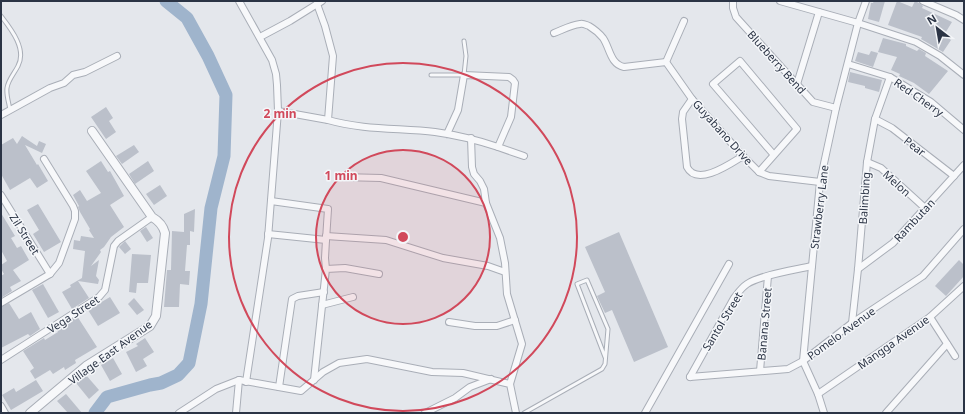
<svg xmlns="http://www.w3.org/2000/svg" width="965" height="414" viewBox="0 0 965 414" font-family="'Noto Sans',sans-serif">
<rect width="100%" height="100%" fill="#e4e7ec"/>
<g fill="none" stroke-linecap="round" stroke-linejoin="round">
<!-- river -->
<polyline stroke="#9fb4cc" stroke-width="13" points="95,413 107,397 150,385 161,383 178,375 189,363 201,304 211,208 224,156 226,95 208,56 187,18 166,1"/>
</g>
<!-- building -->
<g fill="#bbc0ca">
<polygon points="874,1 885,1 879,22 868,19 871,3 873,3"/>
<polygon points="897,1 912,7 915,1 919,3 923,6 922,8 952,22 944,35 951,40 943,52 921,39 922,37 888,25"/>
<polygon points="883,38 906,44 906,46 917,51 919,49 926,53 925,56 948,71 929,94 914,83 899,76 900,74 891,70 897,57 878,52"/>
<polygon points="871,51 878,53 873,67 855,61 858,52 869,55"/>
<polygon points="850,72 882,80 879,92 865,88 865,86 848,82"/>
<polygon points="106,107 113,118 109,121 116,132 106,139 91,117"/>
<polygon points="22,136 37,146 39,141 46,144 42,153 25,145 37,165 38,164 48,181 37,188 30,178 10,190 1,174 1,145 13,138 17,144"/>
<polygon points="134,145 139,152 122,164 116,156"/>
<polygon points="101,161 108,172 110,171 124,196 110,205 124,227 111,237 104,247 100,250 101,252 91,266 99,260 96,276 99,280 98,284 78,281 89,298 72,309 62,292 71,287 70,285 82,278 85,251 73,249 74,240 80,241 81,236 94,238 89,230 90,229 80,212 78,207 79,206 73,195 80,190 87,201 101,193 86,171"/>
<polygon points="148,161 154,171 135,184 129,174"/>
<polygon points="160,185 167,196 154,205 146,194"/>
<polygon points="38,204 61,242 44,252 33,234 39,230 27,210"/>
<polygon points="195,209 194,232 190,231 190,245 187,245 185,271 190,271 189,285 180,284 179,307 164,307 167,270 171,270 172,231 184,232 184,214"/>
<polygon points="1,213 15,236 11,238 17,248 21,246 29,260 13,270 21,281 10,287 12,291 1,298 1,276 4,274 1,269 1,265 7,261 1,250"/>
<polygon points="146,227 153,238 147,242 140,231"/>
<polygon points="619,232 668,347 634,362 612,310 605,313 597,296 605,292 585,247"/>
<polygon points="125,241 131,249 125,254 119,247"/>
<polygon points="132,254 151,255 148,283 137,283 136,293 129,292"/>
<polygon points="959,260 964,265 964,276 946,296 935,286"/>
<polygon points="43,284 59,312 48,318 32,290"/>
<polygon points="110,297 120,313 98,326 88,310"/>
<polygon points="134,298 144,310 137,315 128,304"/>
<polygon points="9,303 19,319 31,312 40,329 30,336 28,334 1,348 1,307"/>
<polygon points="77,316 97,347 75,360 76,363 65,370 64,367 53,374 50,370 35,379 30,371 34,368 23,351 44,338 45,340 58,332 57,330"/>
<polygon points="145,338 154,352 143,359 147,366 136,372 126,352 138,346 136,344"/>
<polygon points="113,358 122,374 110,381 101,365"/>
<polygon points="86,375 99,390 89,399 76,383"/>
<polygon points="36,380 43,391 11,410 2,395 14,388 16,392"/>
<polygon points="66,394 82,413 68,413 57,401"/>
</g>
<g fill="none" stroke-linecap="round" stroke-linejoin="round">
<defs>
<g id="service">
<path d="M1 16C11 29 27 49 18 66 14 74 8 80 7 88 6 95 9 103 10 110"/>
<polyline points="431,75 464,75 466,56 464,41"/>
<polyline points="524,413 602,369 605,364 608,329 587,280 577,284 605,357"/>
</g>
<g id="minor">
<polyline points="239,1 272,60 276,74 277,85 278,111 268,238 246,382"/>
<polyline points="733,1 733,8 736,17 813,102 836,108"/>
<polyline points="780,1 858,23 916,42 940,56 964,75"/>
<polyline points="923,1 956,15 964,20"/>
<path d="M317 4 325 26 333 56 328 120C363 130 399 128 435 132 457 135 477 140 498 147L511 117 515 83 513 80 509 77 464 75 458 110 447 134"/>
<path d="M554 33C562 30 571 25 580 24 583 23 586 25 589 26 594 29 599 33 603 38 610 48 610 64 624 67L666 62 692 99 743 156 759 172 769 176 820 182"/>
<polyline points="260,37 290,21 322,1"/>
<polyline points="666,62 684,21"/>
<polyline points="848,64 890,77 931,102 964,130"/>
<polyline points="797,84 819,12"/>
<path d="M692 99 683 112 682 119 687 167C697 187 730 164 743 156"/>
<polyline points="278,111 328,120"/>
<polyline points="1,115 50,88 64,83 73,75 85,72 117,56"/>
<polyline points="875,119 892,128 954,176"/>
<polyline points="471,138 472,167 474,174 480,181 484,189 486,203"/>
<polyline points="498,147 524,156"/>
<polyline points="867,162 881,168 925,208"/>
<polyline points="759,172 797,129 740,61 713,84 774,155"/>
<polyline points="341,177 381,178 486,203 500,238 505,263 507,294 522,344 510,384"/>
<polyline points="1,195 50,274"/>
<polyline points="271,201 328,209 326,240"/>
<polyline points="268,234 326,240 325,258 326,269"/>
<polyline points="326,236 386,240 443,258 488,266 505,272"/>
<polyline points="858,269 893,243 964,165"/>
<polyline points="1,303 50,274 59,263 75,219 75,211 73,206 44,159"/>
<polyline points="322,305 353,297"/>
<polyline points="930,317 955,356"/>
<polyline points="449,322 475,326 497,326 515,320"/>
<polyline points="852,323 858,269 867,162 875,119 890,77"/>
<polyline points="1,360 99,297 105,290 114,246 118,241 152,217"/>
<polyline points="760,371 768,276"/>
<polyline points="690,377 788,369 803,361 852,323 923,276 964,229"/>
<path d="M690 377 734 298C738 293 741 288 747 284 760 275 795 270 812 266"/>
<polyline points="314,380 326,269 345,268 379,274"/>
<polyline points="279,387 292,299 298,296 324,292"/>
<polyline points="818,394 930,317 964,286"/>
<polyline points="1,406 5,413"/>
<polyline points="179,413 216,389 239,380 301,391 323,372 339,363 367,359 432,372 463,373 510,384 516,413"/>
<polyline points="236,413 239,380"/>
<polyline points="425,413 455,398 470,387 491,379"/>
<polyline points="645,413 729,264"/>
<polyline points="824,413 818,394 803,361 820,182 836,108 858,23 866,1"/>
<polyline points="886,413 947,344"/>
</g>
<path id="tertiary" d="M30 413 86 366 150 326 156 316 165 233C163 225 159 221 152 217L92 131"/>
</defs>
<!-- service casing -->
<use href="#service" stroke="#a9aeb7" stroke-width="5"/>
<!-- minor casing -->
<use href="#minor" stroke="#a9aeb7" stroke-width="8"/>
<!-- tertiary casing -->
<use href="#tertiary" stroke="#a9aeb7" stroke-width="10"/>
<!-- service -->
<use href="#service" stroke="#f7f8fa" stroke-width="3"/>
<!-- minor -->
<use href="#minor" stroke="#f7f8fa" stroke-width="6"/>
<!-- tertiary -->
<use href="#tertiary" stroke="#f7f8fa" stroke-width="8"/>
</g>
<!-- distance rings -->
<circle cx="403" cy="237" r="87" fill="#d1495b" fill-opacity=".12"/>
<g fill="none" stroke="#d1495b" stroke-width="2">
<circle cx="403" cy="237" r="87"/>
<circle cx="403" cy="237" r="174"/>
</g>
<g text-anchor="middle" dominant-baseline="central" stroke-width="3" stroke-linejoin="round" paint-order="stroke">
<!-- street labels -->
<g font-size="11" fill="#2b3445" stroke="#f4f6f9">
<text transform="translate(777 62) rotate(48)">Blueberry Bend</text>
<text transform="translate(919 97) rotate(35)">Red Cherry</text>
<text transform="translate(723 132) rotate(48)">Guyabano Drive</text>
<text transform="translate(915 146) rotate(38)">Pear</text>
<text transform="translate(897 183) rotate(42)">Melon</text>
<text transform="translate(864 198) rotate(-86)">Balimbing</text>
<text transform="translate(819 207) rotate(-83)">Strawberry Lane</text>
<text transform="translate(914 220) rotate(-47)">Rambutan</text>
<text transform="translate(25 234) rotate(58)">Zil Street</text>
<text transform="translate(73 314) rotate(-33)">Vega Street</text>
<text transform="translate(722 321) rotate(-59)">Santol Street</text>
<text transform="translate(764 324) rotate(-85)">Banana Street</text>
<text transform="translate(841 333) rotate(-36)">Pomelo Avenue</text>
<text transform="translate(893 342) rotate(-35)">Mangga Avenue</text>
<text transform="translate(110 352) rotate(-36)">Village East Avenue</text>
</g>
</g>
<circle cx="403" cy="237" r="6" fill="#d1495b" stroke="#f4f6f9" stroke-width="2"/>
<g font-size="12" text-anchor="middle" font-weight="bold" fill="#d1495b" stroke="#f4f6f9" stroke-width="3" stroke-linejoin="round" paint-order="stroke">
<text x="280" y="118">2 min</text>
<text x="341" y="180">1 min</text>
</g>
<!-- border -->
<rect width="965" height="414" fill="none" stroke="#2b3445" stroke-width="4"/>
<!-- north arrow -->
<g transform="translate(937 28) rotate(329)" stroke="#f4f6f9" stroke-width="3" paint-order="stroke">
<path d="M0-3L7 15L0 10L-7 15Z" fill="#2b3445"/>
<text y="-6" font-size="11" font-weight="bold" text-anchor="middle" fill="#2b3445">N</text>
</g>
</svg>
